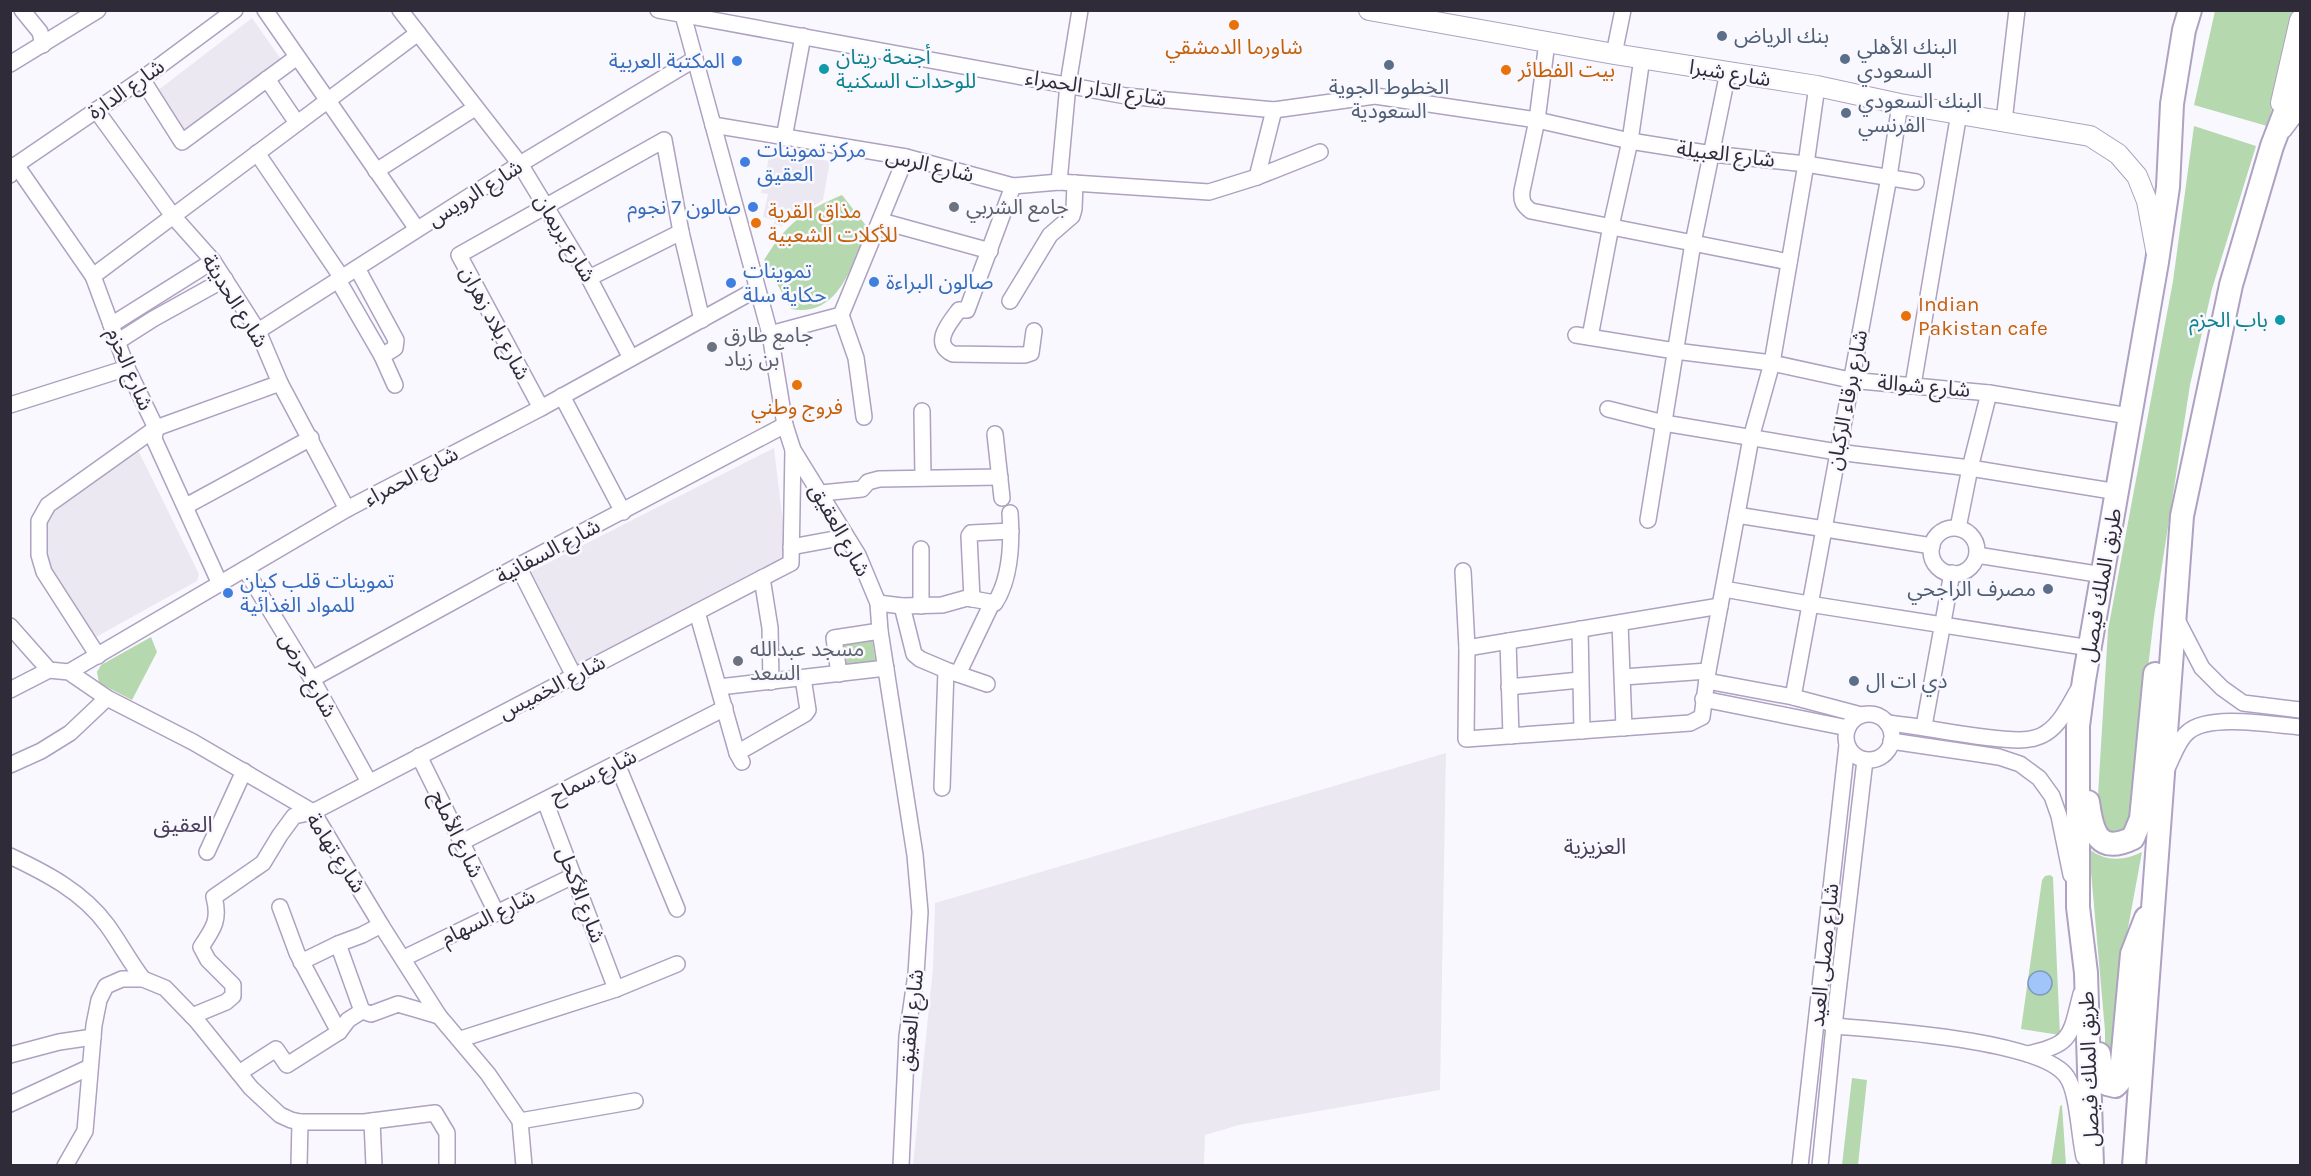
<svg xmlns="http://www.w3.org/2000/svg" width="2311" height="1176" viewBox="0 0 2311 1176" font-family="Karla,'Noto Sans Arabic',sans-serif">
<rect width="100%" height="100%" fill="#faf8ff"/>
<!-- built -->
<g fill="#ebe8f1">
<polygon points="252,18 283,62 186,132 182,130 157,91"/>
<polygon points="770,153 830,161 823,200 782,226 774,224 775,220 763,217 768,194 761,193"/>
<polygon points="774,448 787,556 576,665 530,572"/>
<polygon points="138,450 199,574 197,581 96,637 89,636 45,556 47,517"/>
<polygon points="1446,753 1440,1090 1239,1125 1205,1135 1204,1165 913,1165 933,967 935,903"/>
</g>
<!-- green -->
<g fill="#b6d8ae">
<polygon points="2215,11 2297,11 2285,62 2267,126 2194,105"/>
<polygon points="2194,126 2256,146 2212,289 2190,385 2154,617 2146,685 2134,825 2110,837 2097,811 2108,630 2173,281"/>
<path d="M842 195 868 228C852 263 840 318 791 309L764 260C787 223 802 212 842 195Z"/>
<polygon points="151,637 157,652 132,700 99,683 97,672 101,665"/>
<polygon points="872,638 876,665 845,669 841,642"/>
<path d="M2089 849C2106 862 2124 861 2142 852L2126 939 2116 1064 2105 1063V1031Z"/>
<polygon points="2050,875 2053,877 2060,1035 2021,1029 2042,880 2045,876"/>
<polygon points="1852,1078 1867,1080 1858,1165 1842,1165"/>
<polygon points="2062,1105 2066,1165 2051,1165 2060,1106"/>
</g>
<!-- water -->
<circle fill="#a1c5f8" stroke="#7f97be" stroke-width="1.5" cx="2040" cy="983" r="12"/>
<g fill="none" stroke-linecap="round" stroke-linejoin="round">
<defs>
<g id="minor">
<polyline points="22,10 40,32 43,45"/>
<polyline points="265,10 417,229"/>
<polyline points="400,10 520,164 589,278 631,358"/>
<polyline points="658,10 1126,96 1274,110 1375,96 1537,120 1630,141 1712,154 1806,164 1916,182"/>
<polyline points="683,15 770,334 785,425 793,450 858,555 878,603 880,631 915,855 920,912 916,974 907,1036 901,1166"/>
<path d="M1547 42 1537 120 1522 191C1521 201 1523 205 1531 211L1789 262"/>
<polyline points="1614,54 1623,10"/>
<polyline points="10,64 98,10"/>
<polyline points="142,79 182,142 297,57"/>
<polyline points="267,79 297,123"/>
<polyline points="96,110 173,216 213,261 258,331 280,383 347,509"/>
<polyline points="2004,121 2017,10"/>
<polyline points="713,125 906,157 1013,186 1059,182 1209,192 1257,177 1320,152"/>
<polyline points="2284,130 2296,114 2300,112"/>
<polyline points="784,138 803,36"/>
<polyline points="257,153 342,278"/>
<polyline points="16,165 93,276 127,368 156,428 154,439 220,584"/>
<polyline points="376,171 475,108"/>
<polyline points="10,175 16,165 142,79 235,10"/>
<polyline points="1257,177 1274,110"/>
<polyline points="1059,182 1068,84 1080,10"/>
<path d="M1013 186 967 310H959C949 323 931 344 953 354L1025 355 1031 353 1034 331"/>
<polyline points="881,221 990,251"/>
<polyline points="357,268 396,340 395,348 382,356"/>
<polyline points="93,276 418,33"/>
<polyline points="589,278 681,232"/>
<polyline points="338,280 382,356 395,385"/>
<polyline points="1010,301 1050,235 1072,216 1074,209 1075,183"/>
<polyline points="841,315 856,358 864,417"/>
<polyline points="111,325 213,261"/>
<polyline points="258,331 520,164 695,59"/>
<polyline points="770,334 841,315 906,157"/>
<polyline points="1576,335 1675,351 1772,363 1850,380 1989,393 2129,416"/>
<polyline points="1590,337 1611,226 1630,141 1642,58"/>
<polyline points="117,342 153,319 225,279"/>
<polyline points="1913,385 1959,113"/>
<polyline points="562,396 623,512"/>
<polyline points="10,405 127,368"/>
<polyline points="541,408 459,255 664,140 681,232 702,320"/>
<polyline points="1608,409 1664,423 1837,452 1970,468 2118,492"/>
<polyline points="922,411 923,478"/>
<polyline points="995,434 1002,498"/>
<polyline points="821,493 862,489 868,482 879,479 1000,477"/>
<polyline points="186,506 311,438"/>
<polyline points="1737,515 1932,546"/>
<polyline points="1648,520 1693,243 1728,72"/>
<polyline points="1958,528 1970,468 1989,393"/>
<circle cx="1954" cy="551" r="23"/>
<polyline points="791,547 845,537"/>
<polyline points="1977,555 2103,575"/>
<polyline points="518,566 574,676"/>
<polyline points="245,569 312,679 369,782"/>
<polyline points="1463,571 1467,648 1466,739 1690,723 1702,717 1708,671 1751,438 1772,363 1806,164 1817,86"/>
<polyline points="762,578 770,628 771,682"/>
<polyline points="1724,589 1809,604 2090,648"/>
<polyline points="972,599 969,536 971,533 1011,531"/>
<path d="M878 603 902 606 942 605 967 598 995 603C1011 578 1012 542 1010 513"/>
<polyline points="902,606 914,654 920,659 946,670 942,788"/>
<polyline points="921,606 921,549"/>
<polyline points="697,612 737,753 742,762"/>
<polyline points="2176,618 2202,668 2222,688 2243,703 2300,710"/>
<polyline points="1620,623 1624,728"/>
<polyline points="10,626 49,670 69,672 107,698 193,742 313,812 381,925 439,1016 488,1074 520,1121 524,1166"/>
<polyline points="1580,629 1582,731"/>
<polyline points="1508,641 1511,736"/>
<polyline points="1467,648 1720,606"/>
<polyline points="98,656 44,572 39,555 39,521 48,505 156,428 280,383"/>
<polyline points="949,671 987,684"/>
<polyline points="69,672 347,509 541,408 757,289"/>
<polyline points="839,674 834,638 880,631"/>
<polyline points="958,674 992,603"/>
<polyline points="1623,677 1708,671"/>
<polyline points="312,679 518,566 785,425"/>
<polyline points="1707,681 1793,697 1861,715"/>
<polyline points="719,687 886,668"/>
<polyline points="1509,687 1580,680"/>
<polyline points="10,690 49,670"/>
<polyline points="1793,697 1889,177 1900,104"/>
<polyline points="1703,699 1848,728"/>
<circle cx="1869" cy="737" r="23"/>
<path d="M1887 723C1930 727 1976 739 2019 740 2027 740 2039 738 2046 733 2062 723 2071 701 2081 685"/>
<polyline points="1924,726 1952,573"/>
<polyline points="1891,741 1999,757 2020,764 2039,778 2052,796 2059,816 2071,875"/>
<polyline points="737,753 805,714 808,710 803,678"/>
<polyline points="419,756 496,912"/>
<polyline points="617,764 677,909"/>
<polyline points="10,765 41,751 70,733 107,698"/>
<path d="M2167 768C2173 757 2178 740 2188 732 2209 713 2274 725 2300 727"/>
<polyline points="545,801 616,989"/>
<polyline points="462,842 725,708"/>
<polyline points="207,852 244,771"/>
<path d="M10 856C46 873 83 892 107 925 120 943 130 962 143 979"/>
<polyline points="280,907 297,953 339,1032"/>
<polyline points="404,958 573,876"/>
<polyline points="301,962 338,944"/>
<polyline points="362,1011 338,944 362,935 381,925"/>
<path d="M192 1016 226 1002 233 996V985L208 960 201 947C214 928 220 919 214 897L263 863 280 835 294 816 313 812 791 563 793 450"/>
<path d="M1827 1022 1834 1026C1880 1030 2043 1040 2067 1077 2078 1093 2079 1136 2084 1157"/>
<polyline points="461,1039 616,989 677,964"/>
<path d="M2028 1054C2073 1044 2070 1036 2081 994"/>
<polyline points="10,1055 59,1042 93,1037"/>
<polyline points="239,1073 276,1049 287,1065 339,1032 348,1020 362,1011 371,1014 398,1004 439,1016"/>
<polyline points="10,1104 90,1067"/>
<polyline points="372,1121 374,1166"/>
<polyline points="520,1121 635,1101"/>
<polyline points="65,1166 85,1131 94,1025 99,1000 106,986 122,979 143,979 165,988 197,1021 251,1088 280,1115 291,1120 300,1122 364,1122 435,1113 447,1133 447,1166"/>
<polyline points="299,1166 300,1122"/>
<polyline points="1800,1166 1847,745"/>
<polyline points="1820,1166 1834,1026 1865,760"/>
</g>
<g id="major">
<polyline points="1369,10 1614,54 1817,86 1900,104 2090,136 2118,154 2137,176 2147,201 2156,250"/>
<polyline points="2281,103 2300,20"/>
</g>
<g id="highway">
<path d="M2088 802C2092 832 2098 855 2133 838L2141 819 2155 674"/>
<polyline points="2099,1054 2101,1069 2107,1084 2115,1086 2119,1082 2121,1073 2132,954 2146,918"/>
<polyline points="2092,1166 2086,973 2078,907 2078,726 2084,680 2157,262 2168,187 2172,104 2184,30 2190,10"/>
<polyline points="2134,1166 2182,516 2231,285 2272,146 2300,73"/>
</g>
</defs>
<!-- minor casing -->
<use href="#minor" stroke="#aea1c1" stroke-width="18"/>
<!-- major casing -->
<use href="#major" stroke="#aea1c1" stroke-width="22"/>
<!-- highway casing -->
<use href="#highway" stroke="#aea1c1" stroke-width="26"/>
<!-- minor -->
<use href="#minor" stroke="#fff" stroke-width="15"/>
<!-- major -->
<use href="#major" stroke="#fff" stroke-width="20"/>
<!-- highway -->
<use href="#highway" stroke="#fff" stroke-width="22"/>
</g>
<!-- markers -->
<g fill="#e8710a" stroke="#faf8ff" stroke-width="2">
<circle cx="1234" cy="25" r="6"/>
<circle cx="1506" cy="70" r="6"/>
<circle cx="756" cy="223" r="6"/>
<circle cx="1906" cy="316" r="6"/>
<circle cx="797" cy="385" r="6"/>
</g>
<g fill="#5c6f8a" stroke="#faf8ff" stroke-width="2">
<circle cx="1722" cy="36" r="6"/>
<circle cx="1845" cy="59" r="6"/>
<circle cx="1389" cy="65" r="6"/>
<circle cx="1846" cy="113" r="6"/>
<circle cx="2048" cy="589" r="6"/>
<circle cx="1854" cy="681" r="6"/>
</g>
<g fill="#3f7fe0" stroke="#faf8ff" stroke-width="2">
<circle cx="737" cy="61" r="6"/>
<circle cx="745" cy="162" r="6"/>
<circle cx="753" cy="207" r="6"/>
<circle cx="874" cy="282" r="6"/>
<circle cx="731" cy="283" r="6"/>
<circle cx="228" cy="593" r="6"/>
</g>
<g fill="#0f9aa8" stroke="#faf8ff" stroke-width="2">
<circle cx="824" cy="69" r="6"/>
<circle cx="2280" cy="320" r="6"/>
</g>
<g fill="#6b7280" stroke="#faf8ff" stroke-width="2">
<circle cx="954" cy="207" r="6"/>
<circle cx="712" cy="347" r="6"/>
<circle cx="738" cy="661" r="6"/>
</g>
<g text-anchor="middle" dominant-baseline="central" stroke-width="5" stroke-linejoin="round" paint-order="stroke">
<!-- service labels -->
<g font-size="21" fill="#4e5e75" stroke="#faf8ff" text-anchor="start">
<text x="1734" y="36">بنك الرياض</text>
<text x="1857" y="47">البنك الأهلي<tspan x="1857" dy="24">السعودي</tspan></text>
<text x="1389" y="87" text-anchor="middle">الخطوط الجوية<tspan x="1389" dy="24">السعودية</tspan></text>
<text x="1858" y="101">البنك السعودي<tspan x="1858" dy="24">الفرنسي</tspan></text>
<text x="2036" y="589" text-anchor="end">مصرف الراجحي</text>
<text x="1866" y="681">دي ات ال</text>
</g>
<!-- food labels -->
<g font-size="21" fill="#c56008" stroke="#faf8ff" text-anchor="start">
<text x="1234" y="47" text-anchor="middle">شاورما الدمشقي</text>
<text x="1518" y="70">بيت الفطائر</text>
<text x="768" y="211">مذاق القرية<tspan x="768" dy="24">للأكلات الشعبية</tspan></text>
<text x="1918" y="304">Indian<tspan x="1918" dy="24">Pakistan cafe</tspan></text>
<text x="797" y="407" text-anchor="middle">فروج وطني</text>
</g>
<!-- culture labels -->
<g font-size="21" fill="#0d838f" stroke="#faf8ff" text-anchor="start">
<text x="836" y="57">أجنحة ريتان<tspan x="836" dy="24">للوحدات السكنية</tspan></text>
<text x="2268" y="320" text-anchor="end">باب الحزم</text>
</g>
<!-- shop labels -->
<g font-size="21" fill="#366cbe" stroke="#faf8ff" text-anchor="start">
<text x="725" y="61" text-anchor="end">المكتبة العربية</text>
<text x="757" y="150">مركز تموينات<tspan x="757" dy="24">العقيق</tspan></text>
<text x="741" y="207" text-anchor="end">صالون 7 نجوم</text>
<text x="743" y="271">تموينات<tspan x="743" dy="24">حكاية سلة</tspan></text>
<text x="886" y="282">صالون البراءة</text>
<text x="240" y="581">تموينات قلب كيان<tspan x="240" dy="24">للمواد الغذائية</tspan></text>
</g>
<!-- street labels -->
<g font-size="21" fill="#302b38" stroke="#faf8ff">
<text transform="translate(1730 73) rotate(9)">شارع شبرا</text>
<text transform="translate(1096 88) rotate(9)">شارع الدار الحمراء</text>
<text transform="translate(126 89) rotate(-35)">شارع الدارة</text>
<text transform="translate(1726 154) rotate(7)">شارع العبيلة</text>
<text transform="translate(930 165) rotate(13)">شارع الرس</text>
<text transform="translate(475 193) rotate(-32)">شارع الرويس</text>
<text transform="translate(565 238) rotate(59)">شارع بريمان</text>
<text transform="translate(235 301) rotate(58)">شارع الحديثة</text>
<text transform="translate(495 323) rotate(62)">شارع بلاد زهران</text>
<text transform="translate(130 369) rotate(67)">شارع الحزم</text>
<text transform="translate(1924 386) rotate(5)">شارع شوالة</text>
<text transform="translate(1847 400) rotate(-79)">شارع برقاء الركبان</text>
<text transform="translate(411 476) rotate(-28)">شارع الحمراء</text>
<text transform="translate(840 530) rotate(61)">شارع العقيق</text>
<text transform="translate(548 551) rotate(-28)">شارع السفانية</text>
<text transform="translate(2101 585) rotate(-80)">طريق الملك فيصل</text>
<text transform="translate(308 675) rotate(60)">شارع حرض</text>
<text transform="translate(552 687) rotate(-27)">شارع الخميس</text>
<text transform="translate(593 776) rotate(-27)">شارع سماح</text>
<text transform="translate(457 834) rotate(64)">شارع الأملح</text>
<text transform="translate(336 853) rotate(57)">شارع تهامة</text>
<text transform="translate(581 895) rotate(69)">شارع الأكحل</text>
<text transform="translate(488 917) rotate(-26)">شارع السهام</text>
<text transform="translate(1824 955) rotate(-84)">شارع مصلى العيد</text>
<text transform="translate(911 1020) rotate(-84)">شارع العقيق</text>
<text transform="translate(2089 1069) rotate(-92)">طريق الملك فيصل</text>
</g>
<!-- worship labels -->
<g font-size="21" fill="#5b616d" stroke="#faf8ff" text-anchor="start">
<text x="966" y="207">جامع الشربي</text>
<text x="724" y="335">جامع طارق<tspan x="724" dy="24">بن زياد</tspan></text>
<text x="750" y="649">مسجد عبدالله<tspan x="750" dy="24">السعد</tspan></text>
</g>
<!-- neighbourhood labels -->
<g font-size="22" fill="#4a3f5b" stroke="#faf8ff">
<text x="183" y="825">العقيق</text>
<text x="1595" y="847">العزيزية</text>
</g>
</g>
<!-- border -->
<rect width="2311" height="1176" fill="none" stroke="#302b38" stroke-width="24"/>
</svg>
